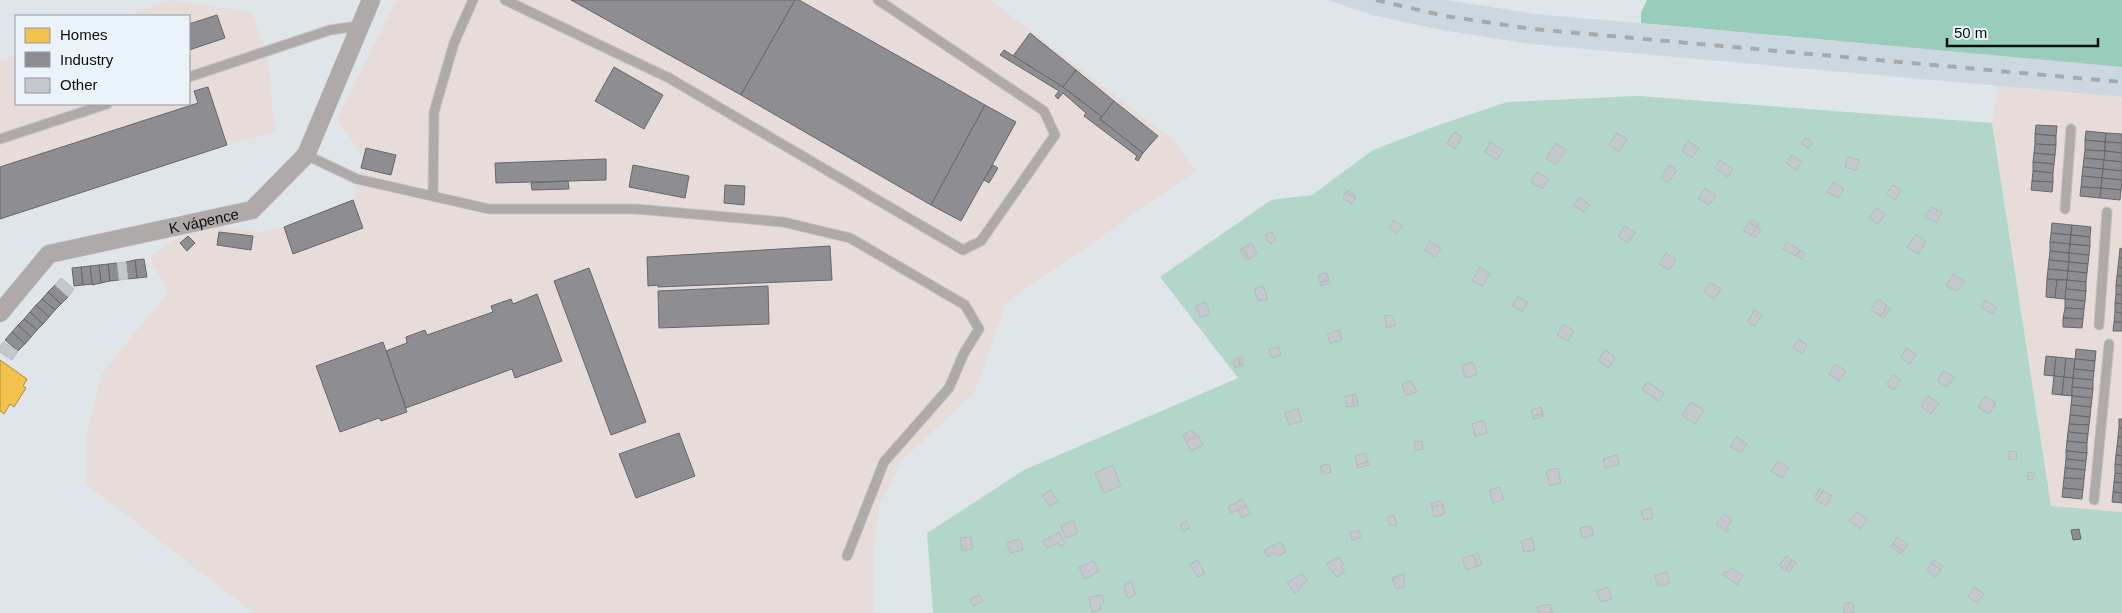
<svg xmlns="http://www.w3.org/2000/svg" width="2122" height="613" viewBox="0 0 2122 613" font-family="Helvetica,sans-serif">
<rect width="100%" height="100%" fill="#e0e5ea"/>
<!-- built -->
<polygon fill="#cdd7df" points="1328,0 1445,0 1535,14 2122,67 2122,97 1531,44 1442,30 1372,15"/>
<!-- industrial -->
<g fill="#e7dcda">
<polygon points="170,0 251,12 267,51 275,132 227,145 0,219 0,61 16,55 16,104 189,104 189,16 125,16"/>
<polygon points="397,0 991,0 1174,140 1196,171 1007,302 975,391 902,461 880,504 874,541 874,613 254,613 86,484 86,437 102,374 168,292 149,257 189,231 216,225 257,232 284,227 353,200 364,158 337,119"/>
<polygon points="1998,86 2122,97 2122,512 2051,506 1992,123"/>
</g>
<!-- green -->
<polygon fill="#b2d7ca" points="1638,96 1992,123 2051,506 2122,512 2122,613 933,613 927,533 1024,470 1238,378 1160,277 1271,200 1312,195 1373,150 1436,126 1507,102"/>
<!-- forest -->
<polygon fill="#97cdba" points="1647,0 2122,0 2122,67 1641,23 1641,13"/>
<!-- homes -->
<polygon fill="#f2c14e" stroke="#ad8c3c" points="0,360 27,379 23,386 26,388 14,407 10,404 4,414 0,411"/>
<!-- industry -->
<g fill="#8d8d92" stroke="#66676b">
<polygon points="571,0 795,0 741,95"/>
<polygon points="795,0 799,0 985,105 931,205 741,95"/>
<polygon points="217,15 225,38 189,50 189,24"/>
<polygon points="1030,33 1076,70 1063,87 1013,56"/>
<polygon points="1004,50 1063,87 1102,117 1100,119 1143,153 1138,161 1135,159 1137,156 1084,116 1086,113 1063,93 1058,99 1055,96 1059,91 1000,55"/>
<polygon points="614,67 663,95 644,129 595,101"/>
<polygon points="1076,70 1114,101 1102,117 1063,87"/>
<polygon points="208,87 227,145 0,219 0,167 198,103 194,91"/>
<polygon points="1114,101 1158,136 1143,153 1100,119"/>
<polygon points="985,105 1016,122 961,221 931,205"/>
<polygon points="2036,125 2057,126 2056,136 2035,134"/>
<polygon points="2086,131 2106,133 2105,142 2085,140"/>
<polygon points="2106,133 2122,134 2122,143 2105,142"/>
<polygon points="2035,134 2056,136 2056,145 2035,144"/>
<polygon points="2085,140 2105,142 2105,151 2085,150"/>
<polygon points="2105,142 2122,143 2122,153 2105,151"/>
<polygon points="2035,144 2056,145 2055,155 2034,153"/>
<polygon points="366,148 396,155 391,175 361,168"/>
<polygon points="2085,150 2105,151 2104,160 2084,158"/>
<polygon points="2105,151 2122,153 2122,162 2104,160"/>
<polygon points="2034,153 2055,155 2054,164 2033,162"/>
<polygon points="2084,158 2104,160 2103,169 2083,167"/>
<polygon points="606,159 606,180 496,183 495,163"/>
<polygon points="2104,160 2122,162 2122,171 2103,169"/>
<polygon points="2033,162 2054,164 2053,173 2033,171"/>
<polygon points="633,165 689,176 685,198 629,187"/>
<polygon points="993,165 998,168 989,183 984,180"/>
<polygon points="2083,167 2103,169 2102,178 2082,176"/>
<polygon points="2103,169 2122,171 2122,180 2102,178"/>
<polygon points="2033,171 2053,173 2053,182 2032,181"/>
<polygon points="2082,176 2102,178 2101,188 2081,187"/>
<polygon points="2102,178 2122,180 2121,190 2101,188"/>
<polygon points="568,181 569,189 532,190 531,183"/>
<polygon points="2032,181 2053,182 2052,192 2031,190"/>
<polygon points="725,185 745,186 744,205 724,203"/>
<polygon points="2081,187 2101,188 2100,198 2080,196"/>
<polygon points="2101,188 2121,190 2120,200 2100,198"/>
<polygon points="353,200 363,228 293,254 284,227"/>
<polygon points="2052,223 2072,225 2071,235 2051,233"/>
<polygon points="2072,225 2091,227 2090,237 2071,235"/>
<polygon points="219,232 253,236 251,250 217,245"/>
<polygon points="2051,233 2071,235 2070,244 2050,242"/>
<polygon points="2071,235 2090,237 2090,246 2070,244"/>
<polygon points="188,236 195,243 187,251 180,243"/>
<polygon points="2050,242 2070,244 2069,253 2050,251"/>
<polygon points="2070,244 2090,246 2089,255 2069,253"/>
<polygon points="830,246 832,280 658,287 658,285 648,286 647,257"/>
<polygon points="2120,248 2122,249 2122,258 2119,258"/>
<polygon points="2050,251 2069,253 2069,262 2049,260"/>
<polygon points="2069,253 2089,255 2088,264 2069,262"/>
<polygon points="2119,258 2122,258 2122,268 2118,267"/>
<polygon points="144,259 147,277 137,278 135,260"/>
<polygon points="135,260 137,278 128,279 126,262"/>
<polygon points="2049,260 2069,262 2068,271 2048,269"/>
<polygon points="2069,262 2088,264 2087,273 2068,271"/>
<polygon points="117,263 119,280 110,281 108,264"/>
<polygon points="108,264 110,281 101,283 99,265"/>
<polygon points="99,265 101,283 92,285 90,266"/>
<polygon points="90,266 92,284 83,285 81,267"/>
<polygon points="81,267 83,285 74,286 72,268"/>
<polygon points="2118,267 2122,268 2122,276 2117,276"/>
<polygon points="589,268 646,422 611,435 554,281"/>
<polygon points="2048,269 2068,271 2067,280 2047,279"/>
<polygon points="2068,271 2087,273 2086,282 2067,280"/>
<polygon points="2117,276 2122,276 2122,286 2116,285"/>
<polygon points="2047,279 2057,280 2055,298 2046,297"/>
<polygon points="2057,280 2067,280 2065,299 2055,298"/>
<polygon points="2067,280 2086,282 2086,291 2066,289"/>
<polygon points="55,285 68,297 61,304 48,292"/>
<polygon points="2116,285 2122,286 2122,295 2116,294"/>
<polygon points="768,286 769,324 659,328 658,291"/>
<polygon points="2066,289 2086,291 2085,301 2065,299"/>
<polygon points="48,292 61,304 55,310 42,299"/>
<polygon points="537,294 562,361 515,378 512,369 406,408 386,351 407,343 406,337 425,330 427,335 493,312 491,306 511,299 513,304"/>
<polygon points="2116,294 2122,295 2122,304 2115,303"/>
<polygon points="42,299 55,310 49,317 36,305"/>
<polygon points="2065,299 2085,301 2084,309 2065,308"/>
<polygon points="2115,303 2122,304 2122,313 2115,312"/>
<polygon points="36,305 49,317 43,324 30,312"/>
<polygon points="2065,308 2084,309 2083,319 2063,318"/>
<polygon points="30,312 43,324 37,330 24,319"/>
<polygon points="2115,312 2122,313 2122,322 2114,322"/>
<polygon points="2063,318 2083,319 2082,328 2063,327"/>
<polygon points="24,319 37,330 31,337 18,325"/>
<polygon points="2114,322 2122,322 2122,331 2113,331"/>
<polygon points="18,325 31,337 25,344 12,332"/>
<polygon points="12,332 25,344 18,351 5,340"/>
<polygon points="383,342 407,412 381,421 379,418 340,432 316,366"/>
<polygon points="2076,349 2096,351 2095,361 2075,359"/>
<polygon points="2046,356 2056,357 2054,376 2044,375"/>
<polygon points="2056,357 2066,358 2064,377 2054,376"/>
<polygon points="2066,358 2075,359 2073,378 2064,377"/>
<polygon points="2075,359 2095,361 2094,371 2074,369"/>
<polygon points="2074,369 2094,371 2093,380 2073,378"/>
<polygon points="2054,376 2064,377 2062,395 2052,394"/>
<polygon points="2064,377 2073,378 2072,396 2062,395"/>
<polygon points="2073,378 2093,380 2093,389 2072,387"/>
<polygon points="2072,387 2093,389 2092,398 2072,396"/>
<polygon points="2072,396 2092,398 2091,407 2071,405"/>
<polygon points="2071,405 2091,407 2090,417 2070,415"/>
<polygon points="2070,415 2090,417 2089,425 2069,424"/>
<rect x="2119" y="419" width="3" height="9"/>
<polygon points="2069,424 2089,425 2088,434 2068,432"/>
<polygon points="2119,428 2122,428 2122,437 2118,437"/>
<polygon points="2068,432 2088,434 2087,443 2067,441"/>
<polygon points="679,433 695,476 636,498 619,454"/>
<polygon points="2118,437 2122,437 2122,447 2117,446"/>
<polygon points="2067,441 2087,443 2087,453 2066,451"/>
<polygon points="2117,446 2122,447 2122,456 2116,455"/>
<polygon points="2066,451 2087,453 2086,461 2066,459"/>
<polygon points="2116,455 2122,456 2122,465 2115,464"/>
<polygon points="2066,459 2086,461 2085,470 2065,468"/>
<polygon points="2115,464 2122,465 2122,474 2115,473"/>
<polygon points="2065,468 2085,470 2084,479 2064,478"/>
<polygon points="2115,473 2122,474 2122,483 2114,482"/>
<polygon points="2064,478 2084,479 2083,490 2063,488"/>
<polygon points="2114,482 2122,483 2122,493 2113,492"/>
<polygon points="2063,488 2083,490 2082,499 2062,497"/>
<polygon points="2113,492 2122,493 2122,503 2112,502"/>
<polygon points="2079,529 2081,539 2073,540 2071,530"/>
</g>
<!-- building -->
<g fill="#c4c8cc" stroke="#b5b8bc">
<polygon points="1454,132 1462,137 1455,149 1447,144"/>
<polygon points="1617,133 1627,139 1619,152 1609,145"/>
<polygon points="1805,138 1812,142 1809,148 1801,144"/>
<polygon points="1688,141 1699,148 1692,158 1682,151"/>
<polygon points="1490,142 1503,150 1497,160 1485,152"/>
<polygon points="1556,143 1566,150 1556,165 1546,158"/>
<polygon points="1792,155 1802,162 1796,170 1786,163"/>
<polygon points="1848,157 1860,160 1856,170 1845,167"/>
<polygon points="1720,160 1733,169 1728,177 1715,168"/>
<polygon points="1669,165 1677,170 1668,183 1661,177"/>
<polygon points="1537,172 1549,179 1542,189 1531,182"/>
<polygon points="1834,182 1844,189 1838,198 1827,192"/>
<polygon points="1893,185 1901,190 1895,200 1886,194"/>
<polygon points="1705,188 1716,196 1709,205 1698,199"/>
<polygon points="1348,190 1356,196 1355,198 1346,193"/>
<polygon points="1346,192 1355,198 1351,204 1343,198"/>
<polygon points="1579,197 1590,205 1584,212 1574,206"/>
<polygon points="1931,207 1942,212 1937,223 1925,217"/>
<polygon points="1876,208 1885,214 1878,224 1869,218"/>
<polygon points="1751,219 1759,224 1757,227 1749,222"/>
<polygon points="1394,220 1402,226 1397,234 1389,228"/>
<polygon points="1749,222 1757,227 1751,235 1743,230"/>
<polygon points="1625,226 1635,233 1628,243 1618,236"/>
<polygon points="1757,227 1761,230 1756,238 1751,235"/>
<polygon points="1272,232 1276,240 1270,244 1265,235"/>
<polygon points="1916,234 1926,242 1918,254 1907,247"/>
<polygon points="1430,241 1441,248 1435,257 1425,250"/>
<polygon points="1787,242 1800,250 1796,256 1783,249"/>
<polygon points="1252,243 1257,254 1249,259 1243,248"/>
<polygon points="1243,248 1249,259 1246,260 1240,250"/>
<polygon points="1800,250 1805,253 1802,259 1796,256"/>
<polygon points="1666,253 1676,260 1669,270 1659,264"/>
<polygon points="126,262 128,279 119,280 117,263"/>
<polygon points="1480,267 1490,274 1482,286 1472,281"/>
<polygon points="1327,273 1329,280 1320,282 1318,275"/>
<polygon points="1954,274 1965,282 1957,291 1946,286"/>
<polygon points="61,278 74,289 68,297 55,285"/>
<polygon points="1329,280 1330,283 1321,286 1320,282"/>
<polygon points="1710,282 1721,289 1714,299 1704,292"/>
<polygon points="1263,286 1268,299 1258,301 1254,289"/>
<polygon points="1518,296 1528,303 1522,312 1512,305"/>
<polygon points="1878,299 1887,306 1881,316 1871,310"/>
<polygon points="1985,300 1997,308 1993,314 1981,307"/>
<polygon points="1206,302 1210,314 1200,317 1196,306"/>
<polygon points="1887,306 1890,308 1884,318 1881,316"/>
<polygon points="1754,310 1762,315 1755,326 1748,322"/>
<polygon points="1391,315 1396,325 1387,328 1384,316"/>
<polygon points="1563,324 1574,331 1568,341 1557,335"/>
<polygon points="1339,330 1342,340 1330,343 1327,334"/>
<polygon points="1799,339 1807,345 1802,354 1793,348"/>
<polygon points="3,342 18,351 12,360 0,352 0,347"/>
<polygon points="1279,347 1281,355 1272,358 1269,349"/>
<polygon points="1906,348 1916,354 1910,364 1901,358"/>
<polygon points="1605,350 1615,357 1609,368 1598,361"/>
<polygon points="1242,357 1243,366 1241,366 1239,358"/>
<polygon points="1238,358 1240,366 1235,368 1233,359"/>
<polygon points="1473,362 1477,375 1465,378 1462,365"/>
<polygon points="1835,364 1846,371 1839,381 1829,374"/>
<polygon points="1943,371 1955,377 1947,387 1937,381"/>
<polygon points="1893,375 1901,380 1895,389 1891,389 1887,384"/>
<polygon points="1411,381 1417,392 1406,395 1402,384"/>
<polygon points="1647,382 1664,393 1659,401 1642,390"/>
<polygon points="1356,394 1358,405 1354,406 1352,395"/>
<polygon points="1352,395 1354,406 1347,407 1345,396"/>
<polygon points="1928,396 1939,403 1931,414 1921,406"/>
<polygon points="1985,396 1996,403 1989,414 1978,407"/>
<polygon points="1691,402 1704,410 1695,424 1682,415"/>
<polygon points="1541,407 1543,414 1533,416 1531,410"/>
<polygon points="1298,409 1302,421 1289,425 1285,413"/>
<polygon points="1543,414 1544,416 1533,419 1533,416"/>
<polygon points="1484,420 1487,433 1475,436 1472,424"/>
<polygon points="1192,430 1196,436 1186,442 1183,435"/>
<polygon points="1198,435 1203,445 1191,451 1186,442"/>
<polygon points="1737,437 1747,444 1741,453 1730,446"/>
<polygon points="1422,441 1423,449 1416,450 1414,442"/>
<polygon points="2016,451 2017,459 2009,460 2008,452"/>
<polygon points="1365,453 1368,462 1357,465 1355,456"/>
<polygon points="1617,455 1619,465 1605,468 1603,459"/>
<polygon points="1778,461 1789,468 1782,478 1771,471"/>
<polygon points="1368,462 1369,465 1358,468 1357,465"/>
<polygon points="1329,464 1331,472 1322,474 1320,466"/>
<polygon points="1113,465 1121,486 1104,493 1095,473"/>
<polygon points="1558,468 1561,483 1550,486 1546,471"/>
<polygon points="2029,472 2035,474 2032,480 2027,479"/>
<polygon points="1500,487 1504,500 1493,503 1489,490"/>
<polygon points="1820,488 1823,491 1817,500 1814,498"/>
<polygon points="1051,490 1058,502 1050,506 1042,495"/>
<polygon points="1823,491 1832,496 1826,506 1817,500"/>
<polygon points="1242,499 1246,506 1231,513 1228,507"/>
<polygon points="1441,501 1443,505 1432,507 1431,503"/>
<polygon points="1443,505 1445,514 1434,517 1432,507"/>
<polygon points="1246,506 1251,513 1242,518 1238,510"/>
<polygon points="1651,508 1653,518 1644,520 1641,511"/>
<polygon points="1857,512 1867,519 1861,529 1849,521"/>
<polygon points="1724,514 1732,520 1726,528 1729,529 1727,532 1716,524"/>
<polygon points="1394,515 1397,525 1390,526 1387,517"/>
<polygon points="1073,520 1078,533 1066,538 1061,526"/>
<polygon points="1186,521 1190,528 1183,531 1180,525"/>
<polygon points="1591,526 1594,535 1582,538 1580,528"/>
<polygon points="1359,530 1361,538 1352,540 1350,532"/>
<polygon points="1059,532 1065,544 1060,547 1058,543 1047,548 1043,541"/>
<polygon points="971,537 973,549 962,550 960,538"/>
<polygon points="1897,537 1908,544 1903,551 1893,544"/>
<polygon points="1532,538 1535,550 1524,552 1521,541"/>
<polygon points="1020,539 1023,550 1010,553 1007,542"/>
<polygon points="1281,542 1286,552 1277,556 1276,553 1267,557 1264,550"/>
<polygon points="1893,544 1903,551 1901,554 1891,547"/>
<polygon points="1478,553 1482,565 1477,566 1474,555"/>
<polygon points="1474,555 1477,566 1466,570 1462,558"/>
<polygon points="1786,556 1792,560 1786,570 1779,566"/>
<polygon points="1339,557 1344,565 1341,566 1345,571 1337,577 1326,564"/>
<polygon points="1198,560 1205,574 1197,577 1190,564"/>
<polygon points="1792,560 1796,562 1789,572 1786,570"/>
<polygon points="1933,560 1943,566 1941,570 1931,563"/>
<polygon points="1094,561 1099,572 1084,579 1079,567"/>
<polygon points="1931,563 1941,570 1936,577 1926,570"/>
<polygon points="1731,568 1743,575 1738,585 1722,574 1724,571 1727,573"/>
<polygon points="1667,572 1670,583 1658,586 1655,575"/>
<polygon points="1302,574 1308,581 1301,585 1301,588 1295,594 1287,582"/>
<polygon points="1404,574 1404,587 1396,589 1392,578"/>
<polygon points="1131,581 1136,595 1128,598 1123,586"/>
<polygon points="1608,587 1612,599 1601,602 1596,591"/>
<polygon points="1974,587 1984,594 1977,603 1968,597"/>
<polygon points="980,595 983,601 973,606 970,599"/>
<polygon points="1102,595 1104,603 1100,604 1101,609 1092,612 1089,597"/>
<polygon points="1844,603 1853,603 1854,613 1844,613"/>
<polygon points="1550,604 1553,613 1539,613 1537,607"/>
</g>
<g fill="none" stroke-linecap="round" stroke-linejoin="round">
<defs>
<g id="service">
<polyline points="505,0 669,78 963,250 981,241 1055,135 1044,111 878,0"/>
<polyline points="189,77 330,30 359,26"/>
<polyline points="0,139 107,104"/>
<polyline points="306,155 357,179 489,209 636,209 783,222 850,238 965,305 979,329 964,353 949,388 884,462 847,556"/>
<polyline points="433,196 434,112 454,43 473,0"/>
<polyline points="2065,209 2071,129"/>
<polyline points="2099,325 2107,212"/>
<polyline points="2094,500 2109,344"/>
</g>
<g id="minor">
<path id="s1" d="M0 313 49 254 252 210 306 155 371 0"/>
</g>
</defs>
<!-- service casing -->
<use href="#service" stroke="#bfc3c6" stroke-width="11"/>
<!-- minor casing -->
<use href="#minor" stroke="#bfc3c6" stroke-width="19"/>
<!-- service -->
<use href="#service" stroke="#b0a9a9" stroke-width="9"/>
<!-- minor -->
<use href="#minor" stroke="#b0a9a9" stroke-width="18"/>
<!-- rail -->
<polyline stroke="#aaa9aa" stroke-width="4" stroke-dasharray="9 9" stroke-linecap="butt" points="1376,0 1445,16 1533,29 2122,82"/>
</g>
<g text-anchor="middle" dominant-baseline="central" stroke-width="5" stroke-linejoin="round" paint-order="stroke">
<!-- street labels -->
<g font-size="15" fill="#0c0f11" stroke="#eaf2fa">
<text stroke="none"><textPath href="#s1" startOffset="235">K vápence</textPath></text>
</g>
</g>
<!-- legend -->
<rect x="15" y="15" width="175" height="90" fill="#eaf2fa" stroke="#91979d"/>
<rect x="25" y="28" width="25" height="15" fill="#f2c14e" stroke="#91979d"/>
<text x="60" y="40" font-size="15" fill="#0c0f11">Homes</text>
<rect x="25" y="52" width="25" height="15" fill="#8d8d92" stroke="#91979d"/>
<text x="60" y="65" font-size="15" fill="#0c0f11">Industry</text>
<rect x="25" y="78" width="25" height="15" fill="#c4c8cc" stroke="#91979d"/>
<text x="60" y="90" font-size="15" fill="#0c0f11">Other</text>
<!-- scale -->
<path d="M1947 38v8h151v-8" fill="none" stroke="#0c0f11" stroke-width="2.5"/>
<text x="1954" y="38" font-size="15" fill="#0c0f11" stroke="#eaf2fa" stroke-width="4" paint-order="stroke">50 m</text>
</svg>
